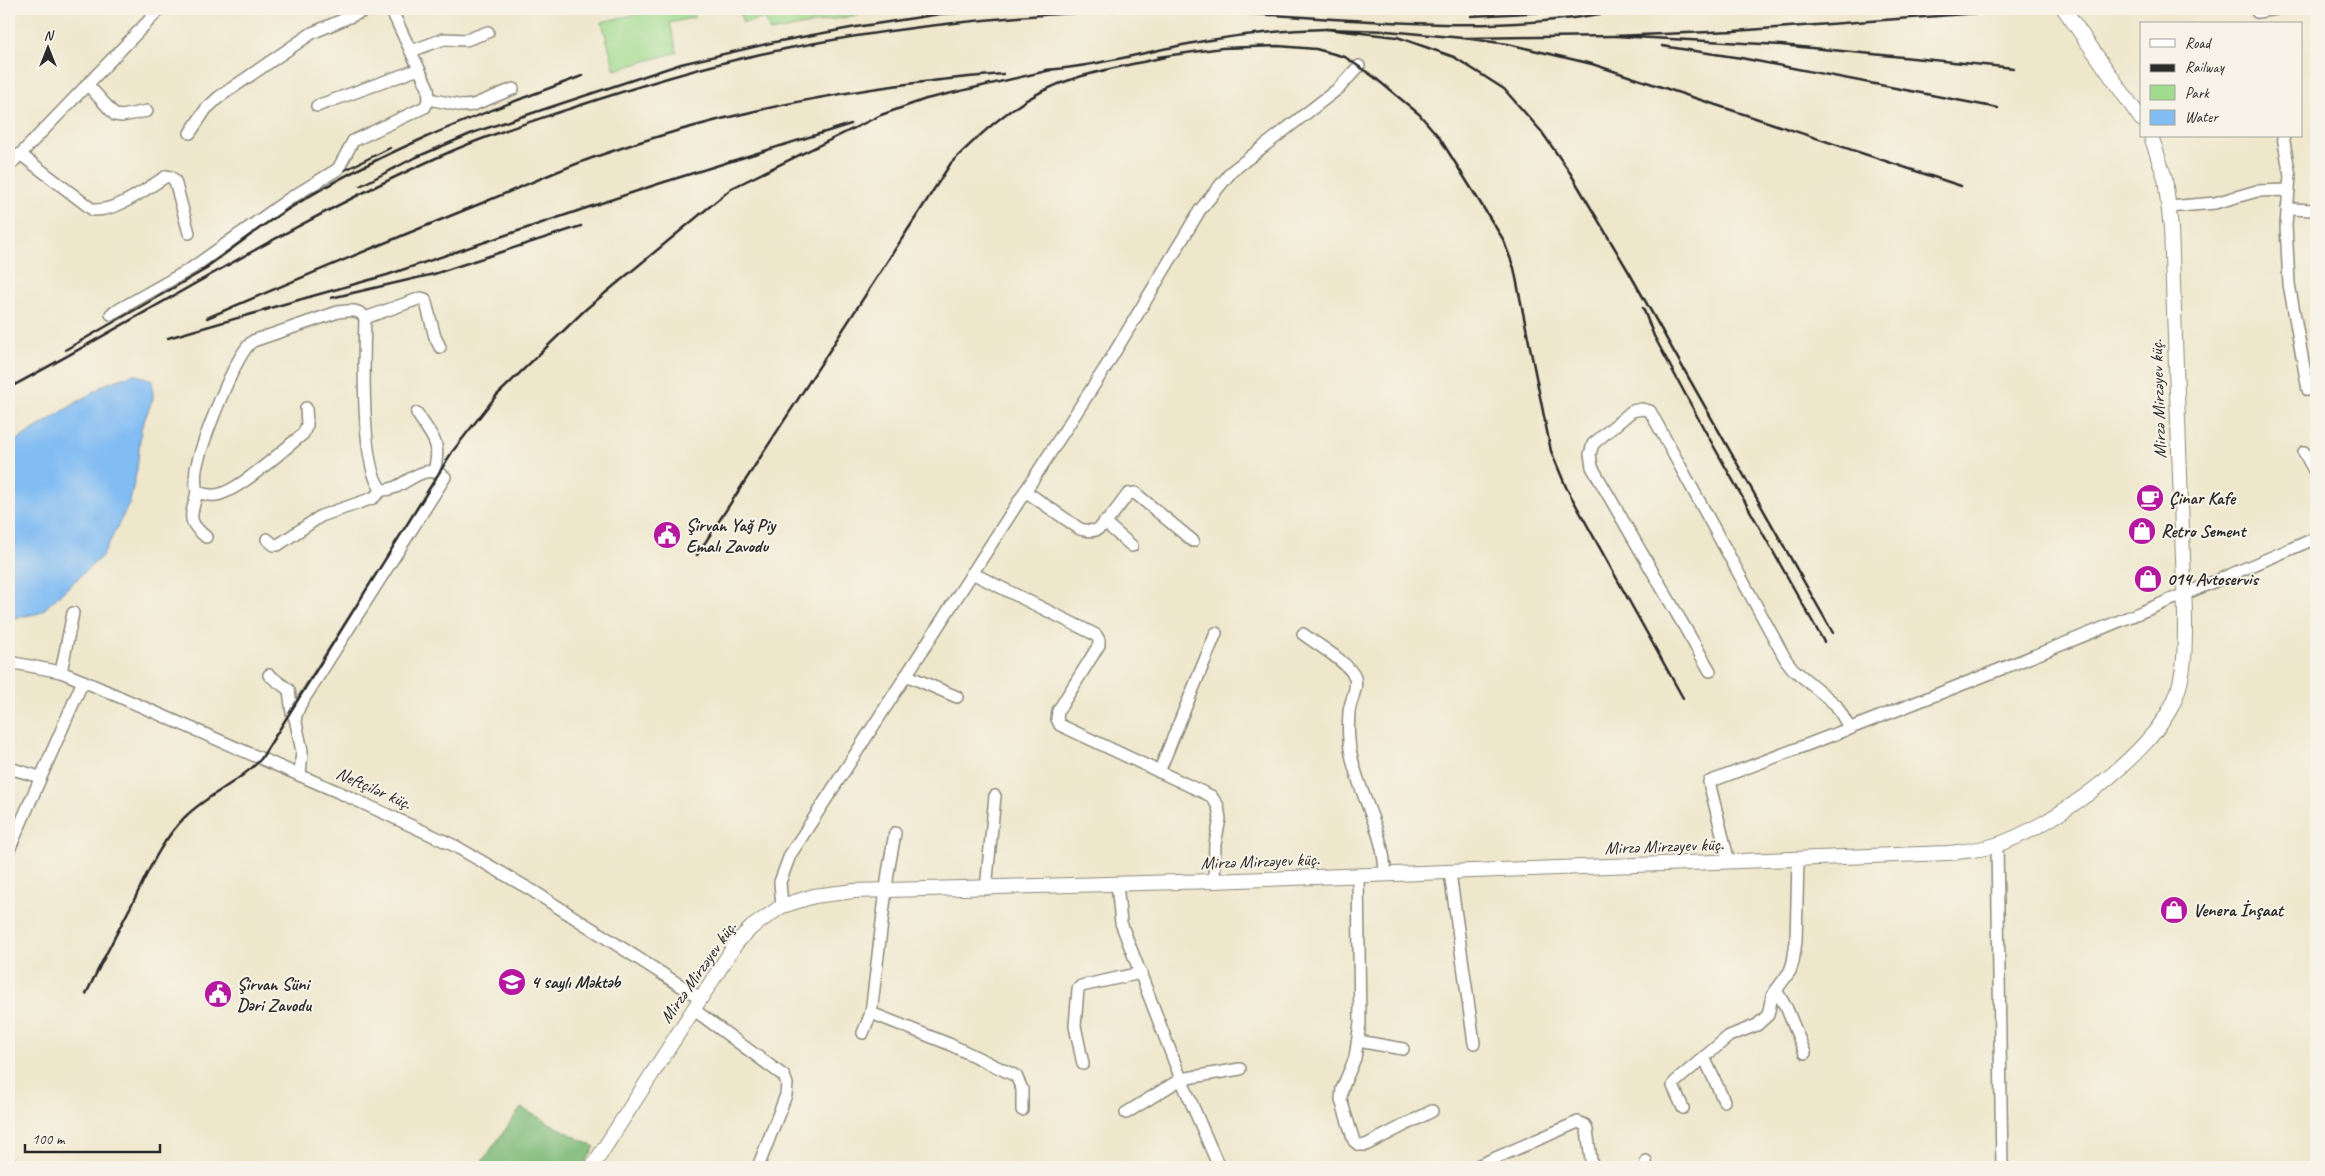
<svg xmlns="http://www.w3.org/2000/svg" width="2325" height="1176" viewBox="0 0 2325 1176" font-family="Caveat,sans-serif">
<rect width="100%" height="100%" fill="#f7f3e8"/>
<filter id="ink" filterUnits="userSpaceOnUse"><feTurbulence type="fractalNoise" baseFrequency=".02" numOctaves="2"/><feDisplacementMap in="SourceGraphic" scale="10" xChannelSelector="R" yChannelSelector="G"/><feConvolveMatrix kernelMatrix="1 2 1 2 8 2 1 2 1" color-interpolation-filters="sRGB"/></filter>
<filter id="wash" filterUnits="userSpaceOnUse"><feTurbulence type="fractalNoise" baseFrequency=".0096" numOctaves="4" result="noise"/><feDisplacementMap in="SourceGraphic" scale="20" xChannelSelector="R" yChannelSelector="G"/><feGaussianBlur stdDeviation="1.12" result="paint"/><feColorMatrix in="noise" values="0 0 0 0 0 0 0 0 0 0 0 0 0 0 0 0 0 1.4 0 .05"/><feComposite in="paint" operator="in"/></filter>
<g filter="url(#wash)">
<rect width="100%" height="100%" fill="#efe7cc"/>
<!-- green -->
<g fill="#a0db8e" stroke="#66835c">
<polygon points="659,9 693,9 695,17 670,23 677,52 615,70 602,22"/>
<polygon points="739,9 909,9 856,15 770,32 765,18 743,23"/>
</g>
<!-- forest -->
<polygon fill="#80bb79" stroke="#567352" points="521,1108 595,1147 582,1167 478,1167"/>
<!-- water -->
<polygon fill="#81bcf3" stroke="#56748f" points="134,374 152,380 153,398 141,429 137,469 130,502 103,555 40,613 9,619 9,445 106,384"/>
</g>
<g filter="url(#ink)">
<g fill="none" stroke-linecap="round" stroke-linejoin="round">
<defs>
<g id="minor">
<polyline points="2257,12 2276,9"/>
<polyline points="411,51 444,39 466,40 488,32"/>
<polyline points="87,84 115,115 122,116 147,111"/>
<polyline points="429,99 463,106 473,105 513,89"/>
<polyline points="317,106 419,69"/>
<polyline points="190,133 206,109 219,97 312,33 368,9"/>
<polyline points="2283,136 2290,176 2286,225 2289,284 2308,390"/>
<path d="M20 154 93 210C119 211 145 189 167 176L171 177 175 181 189 233"/>
<polyline points="9,166 160,9"/>
<polyline points="2169,207 2215,203 2257,191 2289,190"/>
<polyline points="2287,209 2316,210"/>
<polyline points="111,314 192,268 289,199 338,169 353,141 425,107 429,99 428,88 391,9"/>
<polyline points="365,318 421,298 425,299 435,337 440,347"/>
<path d="M417 413C432 438 442 441 434 471"/>
<polyline points="2304,452 2316,474"/>
<path d="M1025 491 1080 529C1085 530 1091 532 1096 530 1106 526 1121 503 1128 494L1135 493 1193 541"/>
<path d="M197 492C192 515 185 520 206 537"/>
<polyline points="1104,522 1132,546"/>
<polyline points="267,539 274,545 278,545 321,516 373,498 382,490"/>
<polyline points="972,573 1096,635 1099,640 1099,645 1058,711 1057,719 1060,725 1211,796 1218,806 1220,819 1215,844 1214,881"/>
<path d="M1303 634C1316 644 1350 663 1355 678 1358 689 1350 701 1349 712 1348 726 1348 740 1351 754 1359 796 1385 832 1385 875"/>
<polyline points="9,662 61,672 83,681 345,795 455,846 533,891 700,998"/>
<polyline points="1710,671 1592,467 1590,454 1593,444 1632,411 1642,409 1650,411 1786,660 1793,669 1836,705 1850,729"/>
<polyline points="61,672 73,613"/>
<polyline points="269,675 289,690 292,713 295,718 302,751 300,775"/>
<polyline points="906,675 957,697"/>
<path d="M295 718 300 705 445 477C420 459 405 491 382 490 360 469 364 350 365 318 359 308 348 311 338 312L253 341C235 353 201 446 196 469 195 477 195 484 197 492 203 494 209 496 216 495 238 492 284 449 303 434L307 425 306 408"/>
<polyline points="9,768 40,777"/>
<polyline points="1159,772 1216,633"/>
<polyline points="895,833 888,873 871,1013 949,1044 1016,1076 1022,1089 1022,1110"/>
<polyline points="1997,845 2002,1167"/>
<polyline points="9,850 83,681"/>
<path d="M1729 862 1709 782C1914 705 2116 625 2316 538"/>
<polyline points="1450,873 1474,1043"/>
<polyline points="1358,876 1360,1023 1355,1058 1342,1089 1341,1100 1354,1141 1359,1145 1366,1145 1432,1111"/>
<polyline points="1117,884 1121,923 1181,1079 1219,1167"/>
<polyline points="986,889 995,796"/>
<polyline points="782,906 780,882 790,855 1107,365 1200,210 1232,171 1339,88 1359,66"/>
<polyline points="1776,990 1787,1009 1805,1053"/>
<polyline points="693,1009 784,1076 787,1084 786,1095 758,1167"/>
<polyline points="863,1033 871,1013"/>
<polyline points="1358,1041 1403,1049"/>
<polyline points="1704,1057 1724,1101"/>
<polyline points="1083,1064 1075,1026 1078,989 1081,986 1141,973"/>
<polyline points="1683,1108 1673,1086 1675,1082 1729,1036 1757,1025 1768,1015 1772,996 1790,971 1793,962 1796,942 1798,860"/>
<polyline points="1126,1113 1181,1079 1240,1069"/>
<polyline points="9,1163 15,1167"/>
<polyline points="1475,1167 1578,1122 1585,1125 1587,1130 1592,1167"/>
<polyline points="1646,1167 1646,1161"/>
</g>
<g id="major">
<polyline points="2064,9 2141,119"/>
<path d="M592 1167 737 942 752 927 782 906 814 896 854 891 1214 881 1948 853C1964 851 1981 850 1996 845 2052 827 2153 754 2175 699 2186 672 2185 642 2185 613L2171 228 2165 178 2151 136"/>
</g>
</defs>
<!-- minor casing -->
<use href="#minor" stroke="#8d897c" stroke-width="14"/>
<!-- major casing -->
<use href="#major" stroke="#8d897c" stroke-width="16"/>
<!-- minor -->
<use href="#minor" stroke="#fff" stroke-width="11"/>
<!-- major -->
<use href="#major" stroke="#fff" stroke-width="14"/>
<!-- rail -->
<g stroke="#2b2b2b" stroke-width="2.5">
<polyline points="1992,12 1734,31 1615,36 1781,45 2014,68"/>
<polyline points="1471,16 1581,10"/>
<polyline points="1615,36 1463,38 1508,44 1592,64 1961,186"/>
<polyline points="1463,38 1387,31 1326,29 1397,37 1454,57 1504,89 1541,131 1569,171 1630,274 1833,633"/>
<polyline points="1662,46 1741,58 1998,108"/>
<polyline points="1158,57 1222,48 1278,46 1316,49 1345,57 1374,77 1419,114 1439,137 1503,239 1514,268 1551,451 1566,487 1683,698"/>
<path d="M1045 70C1100 66 1151 50 1204 41 1245 34 1285 30 1326 29"/>
<polyline points="345,170 390,148"/>
<polyline points="360,186 412,159 475,132 681,64 775,42 856,27 940,14 1009,9"/>
<path d="M202 270C226 254 249 235 273 219 367 156 476 115 582 76"/>
<polyline points="331,298 434,274 581,226"/>
<polyline points="1643,308 1654,336 1704,429 1824,642"/>
<polyline points="263,310 387,275 658,184 851,124"/>
<path d="M207 318C300 278 393 239 487 201 522 187 556 171 592 158 724 111 864 85 1003 74"/>
<polyline points="168,338 269,309"/>
<polyline points="65,350 208,268"/>
<path d="M9 388C156 309 298 218 452 151 493 133 538 119 581 105 640 86 700 67 761 54 869 30 980 18 1090 12 1268 1 1450 47 1626 9"/>
<path d="M697 555 951 163C987 127 1026 92 1076 78 1105 69 1135 64 1165 57"/>
<path d="M86 994C101 963 117 933 133 902 148 872 161 841 185 817 208 794 239 783 261 759L452 452 496 396 586 309 732 188 881 115 926 99 1051 70"/>
</g>
</g>
</g>
<!-- icons -->
<defs>
<symbol id="cafe-disc" viewBox="-11 -11 22 22"><circle r="9.5" fill="#b5179e" stroke="#f7f3e8"/><path d="M-5.5-4.5H6V0H3Q3 3.5 0 3.5H-2.5Q-5.5 3.5-5.5 0ZM3-3.2v2h1.7v-2ZM-6 4.5H4V6H-6Z" fill="#fff"/></symbol>
<symbol id="shop-disc" viewBox="-11 -11 22 22"><circle r="9.5" fill="#b5179e" stroke="#f7f3e8"/><path d="M-5-2.5h2.3a2.7 3.5 0 0 1 5.4 0H5L5.5 6h-11ZM-1.5-2.5h3a1.5 2.3 0 0 0-3 0Z" fill="#fff"/></symbol>
<symbol id="civic-disc" viewBox="-11 -11 22 22"><circle r="9.5" fill="#b5179e" stroke="#f7f3e8"/><path d="M-.6-6.5H3V-4.5H.6V-3L4-1V1h2V6H-6V1h2V-1L-.6-3ZM-1.2 2.5V6h2.4V2.5Z" fill="#fff"/></symbol>
<symbol id="school-disc" viewBox="-11 -11 22 22"><circle r="9.5" fill="#b5179e" stroke="#f7f3e8"/><path d="M0-5L7-2L0 1L-7-2ZM-4 1L0 2.5L4 1V4Q0 6-4 4Z" fill="#fff"/></symbol>
</defs>
<g fill-rule="evenodd">
<use href="#cafe-disc" x="2134" y="482" width="32" height="32"/>
<use href="#shop-disc" x="2126" y="515" width="32" height="32"/>
<use href="#civic-disc" x="651" y="519" width="32" height="32"/>
<use href="#shop-disc" x="2132" y="563" width="32" height="32"/>
<use href="#shop-disc" x="2158" y="894" width="32" height="32"/>
<use href="#school-disc" x="496" y="966" width="32" height="32"/>
<use href="#civic-disc" x="202" y="978" width="32" height="32"/>
</g>
<g text-anchor="middle" dominant-baseline="central" stroke-width="4" stroke-linejoin="round" paint-order="stroke">
<!-- street labels -->
<g font-size="18" fill="#2b2b2b" stroke="#f7f3e8">
<text transform="translate(2158 399) rotate(-92)">Mirzə Mirzəyev küç.</text>
<text transform="translate(374 788) rotate(24)">Neftçilər küç.</text>
<text transform="translate(1664 846) rotate(-2)">Mirzə Mirzəyev küç.</text>
<text transform="translate(1260 861) rotate(-2)">Mirzə Mirzəyev küç.</text>
<text transform="translate(698 972) rotate(-55)">Mirzə Mirzəyev küç.</text>
</g>
<!-- poi labels -->
<g font-size="18" font-weight="bold" fill="#2b2b2b" stroke="#f7f3e8" text-anchor="start">
<text x="2169" y="498">Çinar Kafe</text>
<text x="686" y="525">Şirvan Yağ Piy<tspan x="686" dy="21">Emalı Zavodu</tspan></text>
<text x="2161" y="531">Retro Sement</text>
<text x="2167" y="579">014 Avtoservis</text>
<text x="2193" y="910">Venera İnşaat</text>
<text x="531" y="982">4 saylı Məktəb</text>
<text x="237" y="984">Şirvan Süni<tspan x="237" dy="21">Dəri Zavodu</tspan></text>
</g>
</g>
<!-- margin -->
<rect width="2325" height="1176" fill="none" stroke="#f7f3e8" stroke-width="30"/>
<!-- legend -->
<rect x="2140" y="22" width="162" height="115" fill="#f7f3e8" stroke="#a5a39c"/>
<rect x="2150" y="39" width="25" height="8" fill="#ffffff" stroke="#a5a39c"/>
<text x="2185" y="48" font-size="15" fill="#2b2b2b">Road</text>
<rect x="2150" y="64" width="25" height="8" fill="#2b2b2b" stroke="#a5a39c"/>
<text x="2185" y="72" font-size="15" fill="#2b2b2b">Railway</text>
<rect x="2150" y="85" width="25" height="15" fill="#a0db8e" stroke="#a5a39c"/>
<text x="2185" y="98" font-size="15" fill="#2b2b2b">Park</text>
<rect x="2150" y="110" width="25" height="15" fill="#81bcf3" stroke="#a5a39c"/>
<text x="2185" y="122" font-size="15" fill="#2b2b2b">Water</text>
<!-- north arrow -->
<g transform="translate(48 48)" stroke="#f7f3e8" stroke-width="4" paint-order="stroke">
<path d="M0-4L9 19L0 12L-9 19Z" fill="#2b2b2b"/>
<text y="-8" font-size="14" font-weight="bold" text-anchor="middle" fill="#2b2b2b">N</text>
</g>
<!-- scale -->
<path d="M25 1144v8h135v-8" fill="none" stroke="#2b2b2b" stroke-width="2.5"/>
<text x="32" y="1144" font-size="15" fill="#2b2b2b" stroke="#f7f3e8" stroke-width="4" paint-order="stroke">100 m</text>
</svg>
